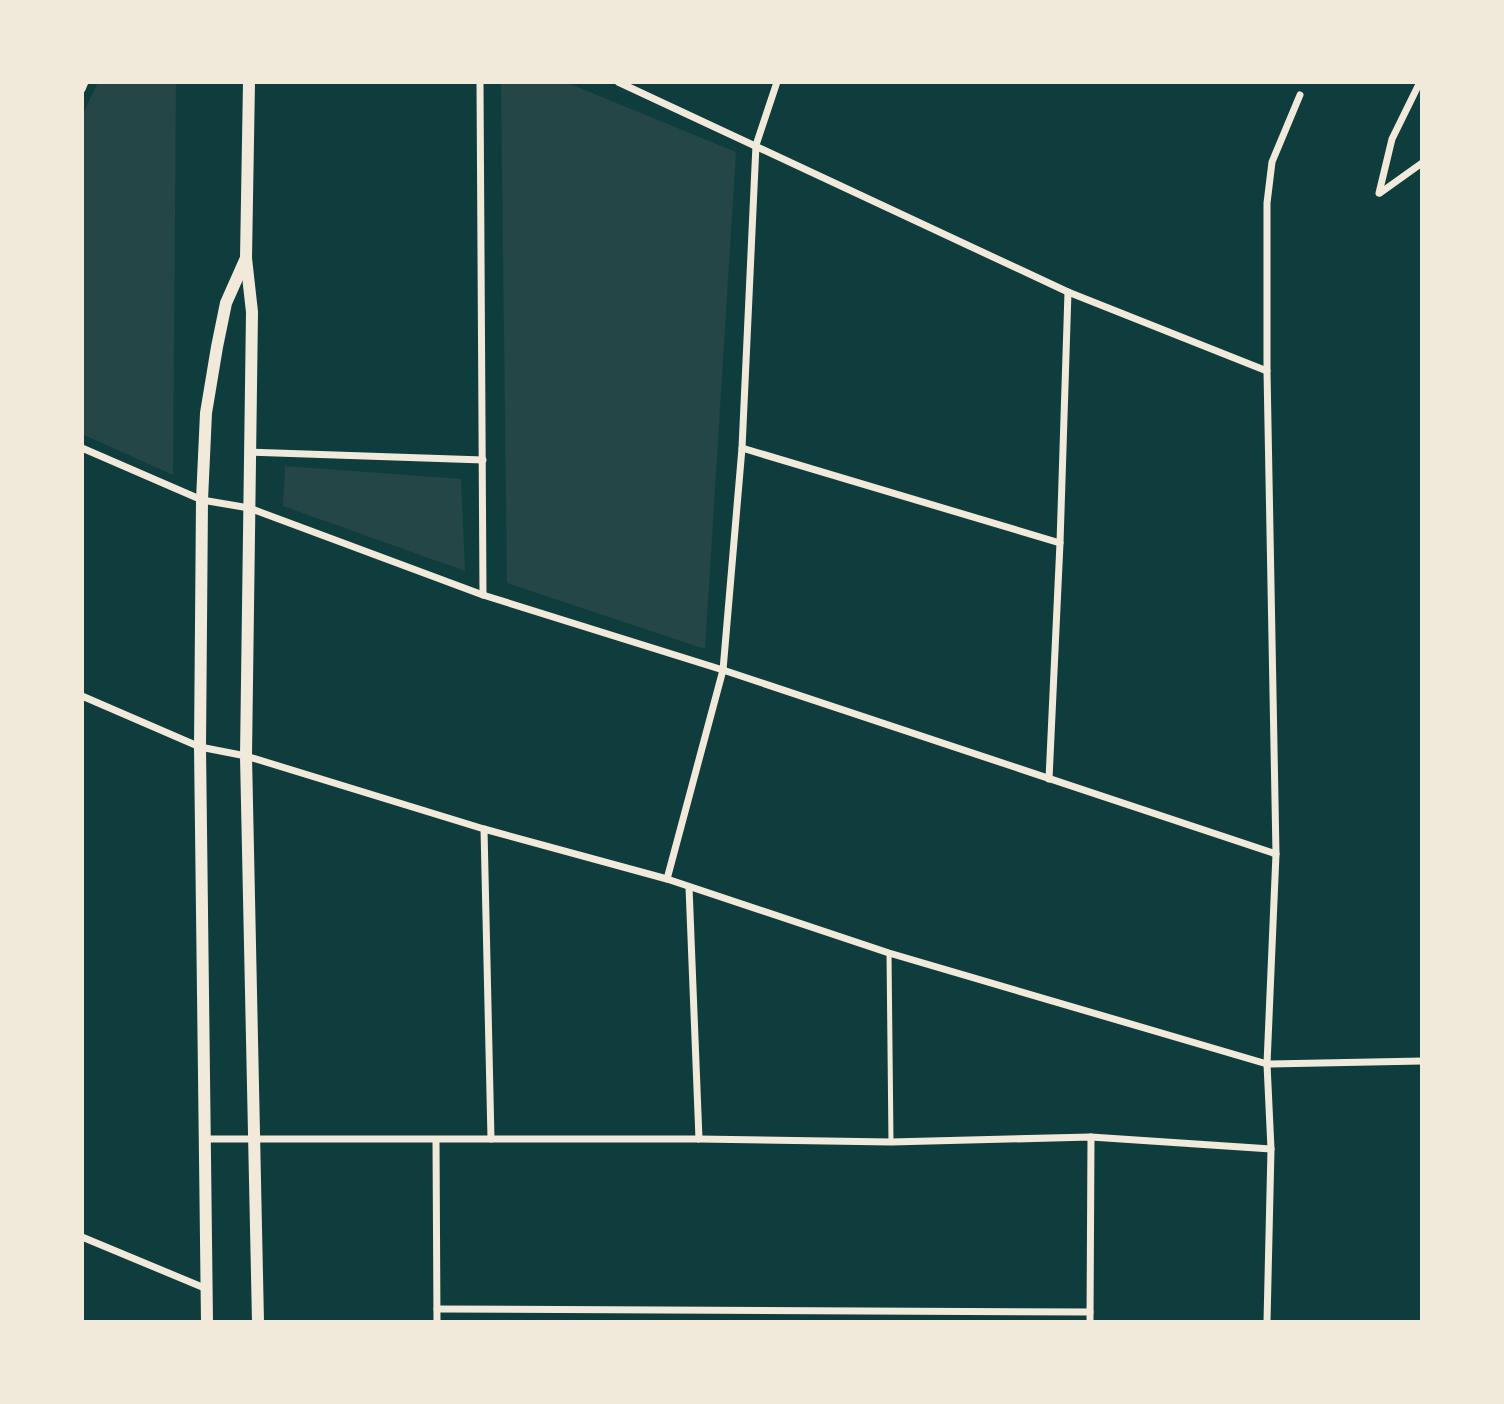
<svg xmlns="http://www.w3.org/2000/svg" width="1504" height="1404" viewBox="0 0 1504 1404" font-family="Jost,sans-serif">
<rect width="100%" height="100%" fill="#0f3d3e"/>
<!-- green -->
<g fill="#244646">
<polygon points="98,82 176,82 173,475 82,434 82,116"/>
<polygon points="501,82 565,82 736,152 705,649 507,583"/>
<polygon points="285,466 461,479 465,571 283,506"/>
</g>
<g fill="none" stroke-linecap="round" stroke-linejoin="round">
<!-- service -->
<polyline stroke="#f1e9da" stroke-width="5" points="889,953 891,1142"/>
<!-- minor -->
<g stroke="#f1e9da" stroke-width="7">
<polyline points="480,82 483,595"/>
<polyline points="618,82 1068,292 1267,371"/>
<polyline points="82,89 85,82"/>
<polyline points="1379,193 1392,139 1420,82"/>
<polyline points="1380,193 1422,163"/>
<polyline points="82,448 202,500 249,508 483,595 723,670 1276,854"/>
<polyline points="742,448 1060,543"/>
<polyline points="250,452 483,460"/>
<polyline points="82,696 200,747 246,756 484,829 667,879 889,953 1267,1064 1422,1061"/>
<polyline points="1049,779 1060,543 1068,292"/>
<polyline points="484,829 491,1139"/>
<polyline points="667,879 723,670 742,448 756,145 777,82"/>
<polyline points="689,887 699,1139"/>
<polyline points="205,1139 699,1139 891,1142 1091,1137 1271,1149"/>
<polyline points="436,1140 437,1322"/>
<polyline points="82,1237 207,1289"/>
<polyline points="437,1309 1090,1312"/>
<polyline points="1090,1322 1091,1137"/>
<polyline points="1267,1322 1271,1149 1267,1064 1276,854 1267,371 1267,203 1272,162 1300,95"/>
</g>
<!-- tertiary -->
<g stroke="#f1e9da" stroke-width="12">
<polyline points="249,82 246,258 252,312 246,756 258,1322"/>
<polyline points="207,1322 200,747 202,500 206,413 217,347 226,303 246,258"/>
</g>
</g>
<!-- border -->
<rect width="1504" height="1404" fill="none" stroke="#f1e9da" stroke-width="168"/>
</svg>
